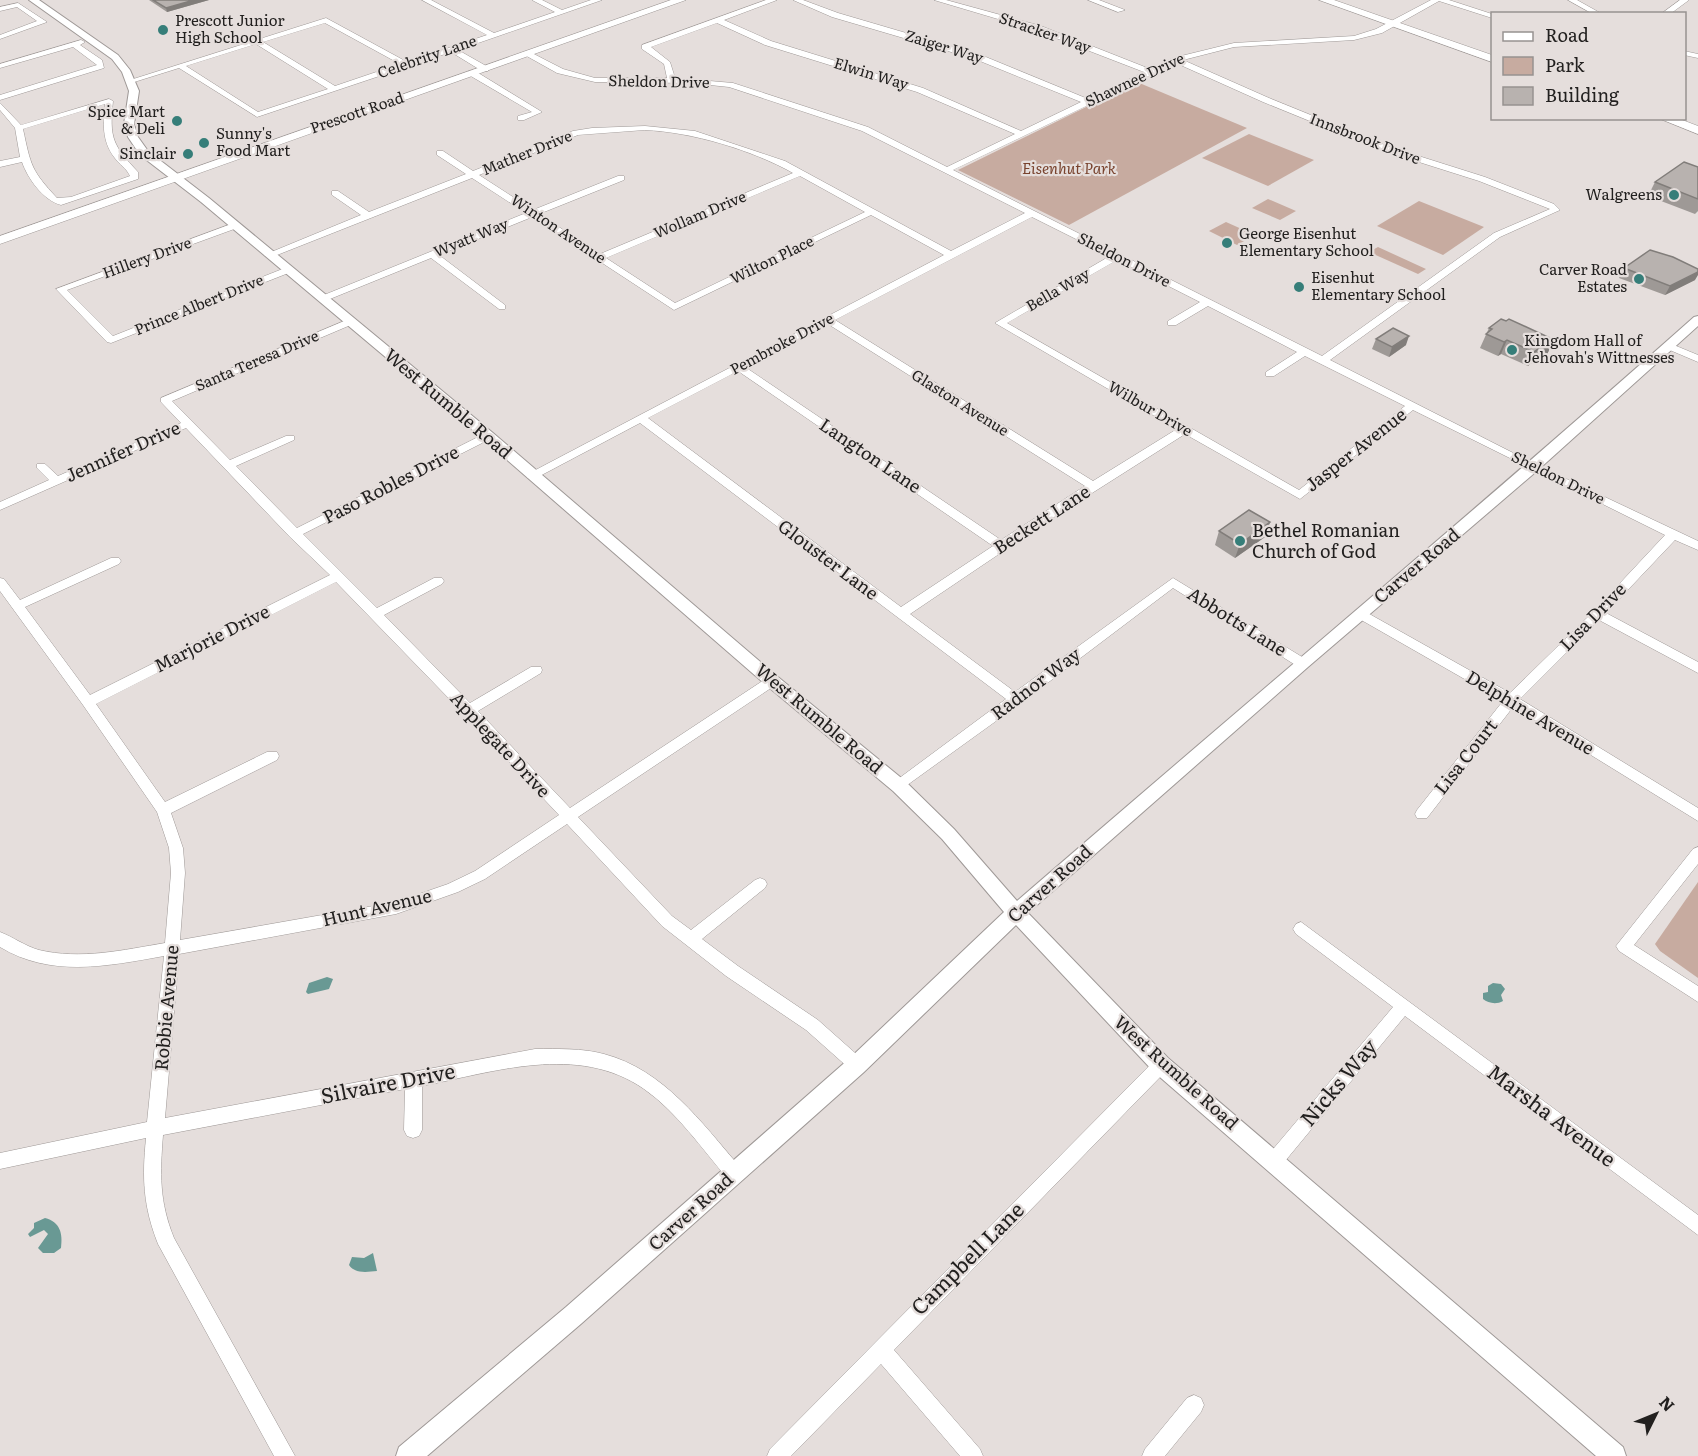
<svg xmlns="http://www.w3.org/2000/svg" width="1698" height="1456" font-family="Literata,serif">
  <rect width="100%" height="100%" fill="#e5dedc"/>
  <!-- green -->
  <g fill="#c7aba0">
    <path d="M 1137,82 L 1247,128 L 1069,225 L 958,170 Z"/>
    <path d="M 1249,134 L 1314,160 L 1268,186 L 1202,158 Z"/>
    <path d="M 1268,199 L 1296,211 L 1280,220 L 1252,208 Z"/>
    <path d="M 1419,201 L 1484,227 L 1443,255 L 1377,226 Z"/>
    <path d="M 1226,222 L 1255,235 L 1237,245 L 1209,231 Z"/>
    <path d="M 1378,247 L 1426,269 L 1418,274 L 1369,252 Z"/>
    <path d="M 1698,882 L 1698,978 L 1660,951 L 1655,944 Z"/>
  </g>
  <!-- water -->
  <g fill="#699994">
    <path d="M 327,977 L 333,979 L 329,989 L 308,994 L 306,992 L 309,983 Z"/>
    <path d="M 1493,983 L 1501,984 L 1505,989 L 1501,995 L 1503,1001 C 1496,1005 1488,1003 1483,999 L 1483,993 L 1488,992 L 1488,986 Z"/>
    <path d="M 45,1218 C 60,1222 63,1233 61,1248 L 54,1253 L 43,1253 L 38,1248 L 48,1234 L 44,1230 L 30,1237 L 28,1234 L 34,1228 L 34,1223 Z"/>
    <path d="M 373,1253 L 377,1271 C 367,1272 355,1274 349,1265 L 352,1257 L 364,1258 Z"/>
  </g>
  <g fill="none" stroke-linecap="round" stroke-linejoin="round">
    <!-- minor casing -->
    <g stroke="#9e9896" stroke-width="1">
      <g id="minor">
        <path d="M 422,0 L 431,0 L 494,33 L 555,12 L 532,0 L 542,0 L 562,10 L 591,0 L 602,0 L 458,50 L 488,67 L 488,71 L 482,71 L 451,52 L 257,117 L 179,68 L 131,83 L 127,81 L 326,18 L 407,62 L 487,35 ZM 325,23 L 400,64 L 335,86 L 263,42 ZM 256,44 L 328,89 L 258,112 L 186,66 Z"/>
        <path d="M 766,0 L 777,0 L 724,20 L 771,41 L 923,88 L 1021,131 L 1081,102 L 975,59 L 832,17 L 793,0 L 803,0 L 838,13 L 981,55 L 1088,99 L 1144,72 L 1035,30 L 934,0 L 946,0 L 1041,26 L 1150,69 L 1173,58 L 1234,43 L 1354,36 L 1376,29 L 1431,0 L 1449,0 L 1492,14 L 1492,18 L 1439,1 L 1382,33 L 1354,40 L 1234,47 L 1183,60 L 1269,98 L 1387,146 L 1485,177 L 1554,204 L 1560,210 L 1500,237 L 1330,360 L 1537,465 L 1698,541 L 1698,550 L 1675,540 L 1606,613 L 1698,662 L 1698,673 L 1599,620 L 1520,699 L 1698,808 L 1698,821 L 1513,707 L 1427,818 L 1417,818 L 1415,814 L 1417,810 L 1503,701 L 1356,617 L 1354,614 L 1356,611 L 1364,611 L 1510,693 L 1594,611 L 1665,535 L 1413,410 L 1300,499 L 1185,434 L 1048,521 L 910,614 L 1015,692 L 1173,578 L 1307,660 L 1308,663 L 1307,666 L 1297,666 L 1173,588 L 1021,703 L 899,791 L 894,790 L 892,786 L 894,782 L 1006,699 L 640,423 L 536,478 L 528,478 L 526,475 L 944,255 L 871,215 L 674,310 L 532,217 L 439,255 L 505,305 L 505,309 L 499,309 L 431,258 L 325,301 L 319,301 L 319,297 L 526,213 L 472,178 L 272,257 L 264,255 L 361,215 L 332,195 L 332,191 L 338,191 L 369,212 L 466,174 L 437,155 L 437,151 L 443,151 L 473,171 L 573,131 L 592,128 L 645,126 L 695,131 L 785,161 L 951,251 L 1025,213 L 862,131 L 729,87 L 691,83 L 595,82 L 557,73 L 523,54 L 530,52 L 563,69 L 595,78 L 667,78 L 664,64 L 642,49 L 642,45 ZM 717,23 L 765,45 L 917,92 L 1015,134 L 947,167 L 868,127 L 733,83 L 675,78 L 670,62 L 651,47 ZM 1176,63 L 1263,102 L 1381,150 L 1479,181 L 1550,209 L 1494,233 L 1322,356 L 953,170 ZM 645,130 C 692,132 752,150 793,173 L 600,254 L 539,214 L 624,180 L 624,176 L 618,176 L 533,210 L 479,175 L 578,135 ZM 800,176 L 865,212 L 675,303 L 606,258 ZM 1032,217 L 1110,256 L 995,323 L 1177,429 L 1093,481 L 835,320 ZM 1117,260 L 1200,302 L 1168,321 L 1168,325 L 1176,325 L 1208,306 L 1297,352 L 1266,372 L 1266,376 L 1274,376 L 1305,356 L 1405,406 L 1299,490 L 1007,323 ZM 828,324 L 1085,486 L 1001,540 L 745,367 ZM 738,371 L 993,546 L 901,607 L 648,418 Z"/>
        <path d="M 1088,0 L 1099,0 L 1125,10 L 1118,12 Z"/>
        <path d="M 1568,0 L 1577,0 L 1602,14 L 1593,14 Z"/>
        <path d="M 1680,0 L 1689,0 L 1670,14 L 1661,14 Z"/>
        <path d="M 18,3 L 47,22 L 0,39 L 0,35 L 37,21 L 17,7 L 0,11 L 0,7 Z"/>
        <path d="M 81,40 L 85,42 L 80,45 L 102,60 L 104,68 L 0,100 L 0,95 L 97,65 L 73,47 L 0,68 L 0,64 Z"/>
        <path d="M 1684,51 L 1698,54 L 1698,58 L 1684,55 Z"/>
        <path d="M 469,71 L 475,71 L 542,112 L 524,120 L 518,120 L 518,116 L 532,112 L 469,75 Z"/>
        <path d="M 109,99 L 113,101 C 109,139 113,145 138,172 L 138,179 L 61,205 C 43,200 28,179 22,162 L 0,167 L 0,161 L 20,157 L 15,128 L 0,110 L 0,103 L 21,125 ZM 105,104 C 103,123 102,141 114,157 C 119,164 127,169 130,176 L 71,197 L 57,198 C 31,170 31,166 23,129 Z"/>
        <path d="M 234,223 L 239,226 L 237,228 L 67,290 L 113,336 L 285,268 L 291,268 L 291,272 L 111,343 L 107,342 L 56,289 Z"/>
        <path d="M 349,319 L 353,320 L 353,324 L 172,401 L 230,460 L 286,436 L 294,436 L 294,440 L 236,466 L 297,528 L 484,434 L 492,434 L 492,438 L 303,534 L 377,608 L 434,578 L 442,578 L 444,581 L 442,584 L 384,615 L 470,703 L 531,667 L 541,667 L 542,670 L 541,673 L 478,711 L 570,808 L 767,678 L 777,678 L 779,681 L 777,684 L 578,817 L 672,916 L 691,930 L 755,880 L 760,878 L 765,880 L 767,884 L 765,888 L 702,939 L 738,966 L 818,1020 L 863,1060 L 865,1065 L 863,1070 L 857,1073 L 851,1070 L 806,1030 L 726,976 L 662,926 L 567,824 L 485,879 L 458,892 L 396,914 L 179,954 L 165,1118 L 535,1049 C 558,1049 582,1048 604,1054 C 664,1070 701,1122 740,1167 L 743,1173 L 740,1179 L 734,1181 L 728,1179 C 702,1149 677,1112 644,1089 C 578,1043 494,1072 422,1086 L 422,1130 L 419,1136 L 413,1138 L 407,1136 L 404,1130 L 405,1089 L 163,1135 C 160,1173 159,1201 174,1238 L 295,1456 L 274,1456 L 158,1244 C 143,1206 142,1178 146,1138 L 0,1169 L 0,1153 L 147,1122 L 164,956 C 108,966 51,978 0,947 L 0,932 C 13,937 25,946 39,950 C 81,960 123,950 165,943 L 171,873 L 169,848 L 157,812 L 83,705 L 0,591 L 0,578 L 4,579 L 20,600 L 111,558 L 119,558 L 121,561 L 119,564 L 25,607 L 90,695 L 330,575 L 290,537 L 186,428 L 0,510 L 0,502 L 49,480 L 37,468 L 37,464 L 45,464 L 58,476 L 181,423 L 161,402 L 161,398 ZM 336,582 L 464,714 L 559,815 L 475,871 L 448,884 L 396,902 L 180,940 L 185,873 L 183,848 L 171,813 L 277,760 L 279,756 L 277,752 L 267,752 L 165,802 L 96,704 Z"/>
        <path d="M 1669,343 L 1698,355 L 1698,362 L 1665,348 L 1665,344 Z"/>
        <path d="M 1698,847 L 1698,864 L 1634,945 L 1698,986 L 1698,1002 L 1619,951 L 1616,946 L 1693,849 Z"/>
        <path d="M 1301,922 L 1698,1215 L 1698,1235 L 1405,1016 L 1281,1166 L 1275,1168 L 1269,1166 L 1266,1160 L 1269,1154 L 1393,1007 L 1296,934 L 1293,929 L 1296,924 Z"/>
        <path d="M 1161,1057 L 1167,1060 L 1169,1065 L 1167,1070 L 894,1350 L 980,1449 L 983,1456 L 960,1456 L 881,1364 L 791,1456 L 767,1456 L 770,1449 L 1155,1060 Z"/>
        <path d="M 1194,1395 L 1201,1398 L 1204,1405 L 1201,1412 L 1165,1456 L 1142,1456 L 1145,1449 L 1187,1398 Z"/>
      </g>
    </g>
    <!-- tertiary casing -->
    <g stroke="#9e9896" stroke-width="2">
      <path id="tertiary" d="M 29,0 L 39,0 L 118,55 L 130,70 L 139,91 L 134,124 L 138,137 L 148,151 L 209,198 L 493,433 L 778,677 L 905,781 L 954,829 L 1017,901 C 1242,706 1471,515 1694,317 L 1698,316 L 1698,326 L 1538,470 L 1308,667 L 1028,913 L 1168,1058 L 1623,1447 L 1626,1456 L 1596,1456 L 1154,1072 L 1016,925 L 864,1072 L 582,1323 L 427,1456 L 396,1456 L 399,1447 L 566,1307 L 850,1058 L 1004,912 L 942,839 L 893,791 L 766,685 L 483,439 L 201,202 L 140,155 L 128,137 L 124,124 L 129,91 L 122,72 L 112,59 Z"/>
    </g>
    <!-- secondary casing -->
    <g stroke="#9e9896" stroke-width="1">
      <g id="secondary">
        <path d="M 671,0 L 686,0 L 0,244 L 0,236 Z"/>
        <path d="M 1319,0 L 1334,0 L 1492,55 L 1492,62 Z"/>
        <path d="M 1658,118 L 1677,118 L 1698,126 L 1698,134 Z"/>
      </g>
    </g>
    <!-- minor -->
    <use href="#minor" fill="#fff" fill-rule="evenodd"/>
    <!-- tertiary -->
    <use href="#tertiary" fill="#fff" fill-rule="evenodd"/>
    <!-- secondary -->
    <use href="#secondary" fill="#fff" fill-rule="evenodd"/>
  </g>
  <!-- wall -->
  <g fill="#9e9996">
    <path d="M 149,0 L 209,0 L 167,12 Z"/>
    <path d="M 1698,167 L 1698,211 L 1695,214 L 1648,196 L 1655,182 Z"/>
    <path d="M 1624,268 L 1695,280 L 1665,295 L 1619,278 Z"/>
    <path d="M 1489,328 L 1550,338 L 1549,341 L 1552,343 L 1546,357 L 1536,365 L 1531,363 L 1528,366 L 1501,354 L 1498,356 L 1480,348 Z"/>
    <path d="M 1376,339 L 1406,345 L 1389,357 L 1372,349 Z"/>
    <path d="M 1270,522 L 1265,537 L 1235,558 L 1215,545 L 1219,531 Z"/>
  </g>
  <!-- shaded-wall -->
  <g fill="#817d7a">
    <path d="M 194,0 L 209,0 L 167,12 L 166,8 Z"/>
    <path d="M 1698,272 L 1698,275 L 1695,280 L 1665,295 L 1670,286 Z"/>
    <path d="M 1409,336 L 1406,345 L 1389,357 L 1392,347 Z"/>
    <path d="M 1550,338 L 1546,348 L 1552,343 L 1546,357 L 1536,365 L 1547,341 Z"/>
    <path d="M 1507,340 L 1501,354 L 1498,356 L 1504,342 Z"/>
    <path d="M 1538,349 L 1531,363 L 1528,366 L 1534,352 Z"/>
    <path d="M 1270,522 L 1265,537 L 1235,558 L 1240,544 Z"/>
  </g>
  <!-- building -->
  <g fill="#b8b2af" stroke="#817d7a" stroke-width="1.5">
    <path d="M 153,0 L 194,0 L 166,8 Z"/>
    <path d="M 1684,162 L 1698,167 L 1698,199 L 1655,182 Z"/>
    <path d="M 1650,250 L 1673,257 L 1698,269 L 1698,272 L 1670,286 L 1624,268 Z"/>
    <path d="M 1501,319 L 1506,321 L 1509,319 L 1550,338 L 1547,341 L 1552,343 L 1542,351 L 1538,349 L 1534,352 L 1507,340 L 1504,342 L 1486,334 L 1492,329 L 1489,328 Z"/>
    <path d="M 1393,328 L 1409,336 L 1392,347 L 1376,339 Z"/>
    <path d="M 1249,510 L 1270,522 L 1240,544 L 1219,531 Z"/>
  </g>
  <!-- markers -->
  <g fill="#367e79" stroke="#e5dedc" stroke-width="2">
    <circle cx="163" cy="30" r="6"/>
    <circle cx="177" cy="121" r="6"/>
    <circle cx="204" cy="143" r="6"/>
    <circle cx="188" cy="154" r="6"/>
    <circle cx="1674" cy="195" r="6"/>
    <circle cx="1227" cy="243" r="6"/>
    <circle cx="1639" cy="279" r="6"/>
    <circle cx="1299" cy="287" r="6"/>
    <circle cx="1512" cy="350" r="6"/>
    <circle cx="1240" cy="541" r="6"/>
  </g>
  <g text-anchor="middle" stroke-width="4.5" stroke-linejoin="round" paint-order="stroke">
    <!-- far-poi labels -->
    <g font-size="15" fill="#22201f" stroke="#e5dedc" text-anchor="start">
      <text x="175" y="26">Prescott Junior<tspan x="175" dy="17">High School</tspan></text>
      <text x="165" y="117" text-anchor="end">Spice Mart<tspan x="165" dy="17">&amp; Deli</tspan></text>
      <text x="216" y="139">Sunny's<tspan x="216" dy="17">Food Mart</tspan></text>
      <text x="176" y="159" text-anchor="end">Sinclair</text>
      <text x="1662" y="200" text-anchor="end">Walgreens</text>
      <text x="1239" y="239">George Eisenhut<tspan x="1239" dy="17">Elementary School</tspan></text>
      <text x="1627" y="275" text-anchor="end">Carver Road<tspan x="1627" dy="17">Estates</tspan></text>
      <text x="1311" y="283">Eisenhut<tspan x="1311" dy="17">Elementary School</tspan></text>
      <text x="1524" y="346">Kingdom Hall of<tspan x="1524" dy="17">Jehovah's Wittnesses</tspan></text>
    </g>
    <!-- far-street labels -->
    <g font-size="15" fill="#22201f" stroke="#e5dedc">
      <text transform="translate(1045 33) rotate(19)" y="5">Stracker Way</text>
      <text transform="translate(944 47) rotate(17)" y="5">Zaiger Way</text>
      <text transform="translate(427 57) rotate(-19)" y="5">Celebrity Lane</text>
      <text transform="translate(871 74) rotate(17)" y="5">Elwin Way</text>
      <text transform="translate(1135 80) rotate(-25)" y="5">Shawnee Drive</text>
      <text transform="translate(659 82) rotate(1)" y="5">Sheldon Drive</text>
      <text transform="translate(357 113) rotate(-19)" y="5">Prescott Road</text>
      <text transform="translate(1365 139) rotate(21)" y="5">Innsbrook Drive</text>
      <text transform="translate(527 153) rotate(-22)" y="5">Mather Drive</text>
      <text transform="translate(700 215) rotate(-23)" y="5">Wollam Drive</text>
      <text transform="translate(558 229) rotate(34)" y="5">Winton Avenue</text>
      <text transform="translate(471 238) rotate(-22)" y="5">Wyatt Way</text>
      <text transform="translate(147 258) rotate(-20)" y="5">Hillery Drive</text>
      <text transform="translate(772 260) rotate(-26)" y="5">Wilton Place</text>
      <text transform="translate(1124 260) rotate(27)" y="5">Sheldon Drive</text>
      <text transform="translate(1058 290) rotate(-30)" y="5">Bella Way</text>
      <text transform="translate(199 305) rotate(-22)" y="5">Prince Albert Drive</text>
      <text transform="translate(782 344) rotate(-28)" y="5">Pembroke Drive</text>
      <text transform="translate(257 361) rotate(-23)" y="5">Santa Teresa Drive</text>
      <text transform="translate(960 403) rotate(32)" y="5">Glaston Avenue</text>
      <text transform="translate(1150 409) rotate(30)" y="5">Wilbur Drive</text>
      <text transform="translate(1558 478) rotate(26)" y="5">Sheldon Drive</text>
    </g>
    <!-- far-park labels -->
    <g font-size="15" font-style="italic" fill="#78422d" stroke="#e5dedc">
      <text x="1069" y="174">Eisenhut Park</text>
    </g>
    <!-- street labels -->
    <g font-size="18" fill="#22201f" stroke="#e5dedc">
      <text transform="translate(448 404) rotate(40)" y="6">West Rumble Road</text>
      <text transform="translate(1356 450) rotate(-38)" y="6">Jasper Avenue</text>
      <text transform="translate(123 452) rotate(-24)" y="6">Jennifer Drive</text>
      <text transform="translate(870 456) rotate(34)" y="6">Langton Lane</text>
      <text transform="translate(391 485) rotate(-27)" y="6">Paso Robles Drive</text>
      <text transform="translate(1042 520) rotate(-33)" y="6">Beckett Lane</text>
      <text transform="translate(828 560) rotate(37)" y="6">Glouster Lane</text>
      <text transform="translate(1417 566) rotate(-40)" y="6">Carver Road</text>
      <text transform="translate(1593 617) rotate(-46)" y="6">Lisa Drive</text>
      <text transform="translate(1237 622) rotate(32)" y="6">Abbotts Lane</text>
      <text transform="translate(212 639) rotate(-27)" y="6">Marjorie Drive</text>
      <text transform="translate(1036 684) rotate(-37)" y="6">Radnor Way</text>
      <text transform="translate(1530 713) rotate(31)" y="6">Delphine Avenue</text>
      <text transform="translate(819 719) rotate(40)" y="6">West Rumble Road</text>
      <text transform="translate(500 745) rotate(47)" y="6">Applegate Drive</text>
      <text transform="translate(1466 757) rotate(-52)" y="6">Lisa Court</text>
      <text transform="translate(1050 884) rotate(-42)" y="6">Carver Road</text>
      <text transform="translate(377 908) rotate(-13)" y="6">Hunt Avenue</text>
      <text transform="translate(167 1008) rotate(-85)" y="6">Robbie Avenue</text>
      <text transform="translate(1176 1073) rotate(42)" y="6">West Rumble Road</text>
      <text transform="translate(691 1212) rotate(-42)" y="6">Carver Road</text>
    </g>
    <!-- poi labels -->
    <g font-size="18" fill="#22201f" stroke="#e5dedc" text-anchor="start">
      <text x="1252" y="537">Bethel Romanian<tspan x="1252" dy="21">Church of God</tspan></text>
    </g>
    <!-- near-street labels -->
    <g font-size="21" fill="#22201f" stroke="#e5dedc">
      <text transform="translate(1339 1083) rotate(-50)" y="7">Nicks Way</text>
      <text transform="translate(388 1084) rotate(-11)" y="7">Silvaire Drive</text>
      <text transform="translate(1551 1116) rotate(37)" y="7">Marsha Avenue</text>
      <text transform="translate(968 1259) rotate(-45)" y="7">Campbell Lane</text>
    </g>
  </g>
  <!-- legend -->
  <rect x="1491" y="12" width="195" height="108" fill="#e5dedc" stroke="#979290" stroke-width="1.5"/>
  <rect x="1503" y="32" width="30" height="9" fill="#ffffff" stroke="#979290" stroke-width="1.5"/>
  <text x="1545" y="42" font-size="18" fill="#22201f">Road</text>
  <rect x="1503" y="57" width="30" height="18" fill="#c7aba0" stroke="#979290" stroke-width="1.5"/>
  <text x="1545" y="72" font-size="18" fill="#22201f">Park</text>
  <rect x="1503" y="87" width="30" height="18" fill="#b8b2af" stroke="#979290" stroke-width="1.5"/>
  <text x="1545" y="102" font-size="18" fill="#22201f">Building</text>
  <!-- north arrow -->
  <g transform="translate(1656 1414) rotate(47)" stroke="#e5dedc" stroke-width="4.5" paint-order="stroke">
  <path d="M0-4.5L10 22L0 15L-10 22Z" fill="#22201f"/>
  <text y="-9" font-size="16" font-weight="bold" text-anchor="middle" fill="#22201f">N</text>
  </g>
</svg>
